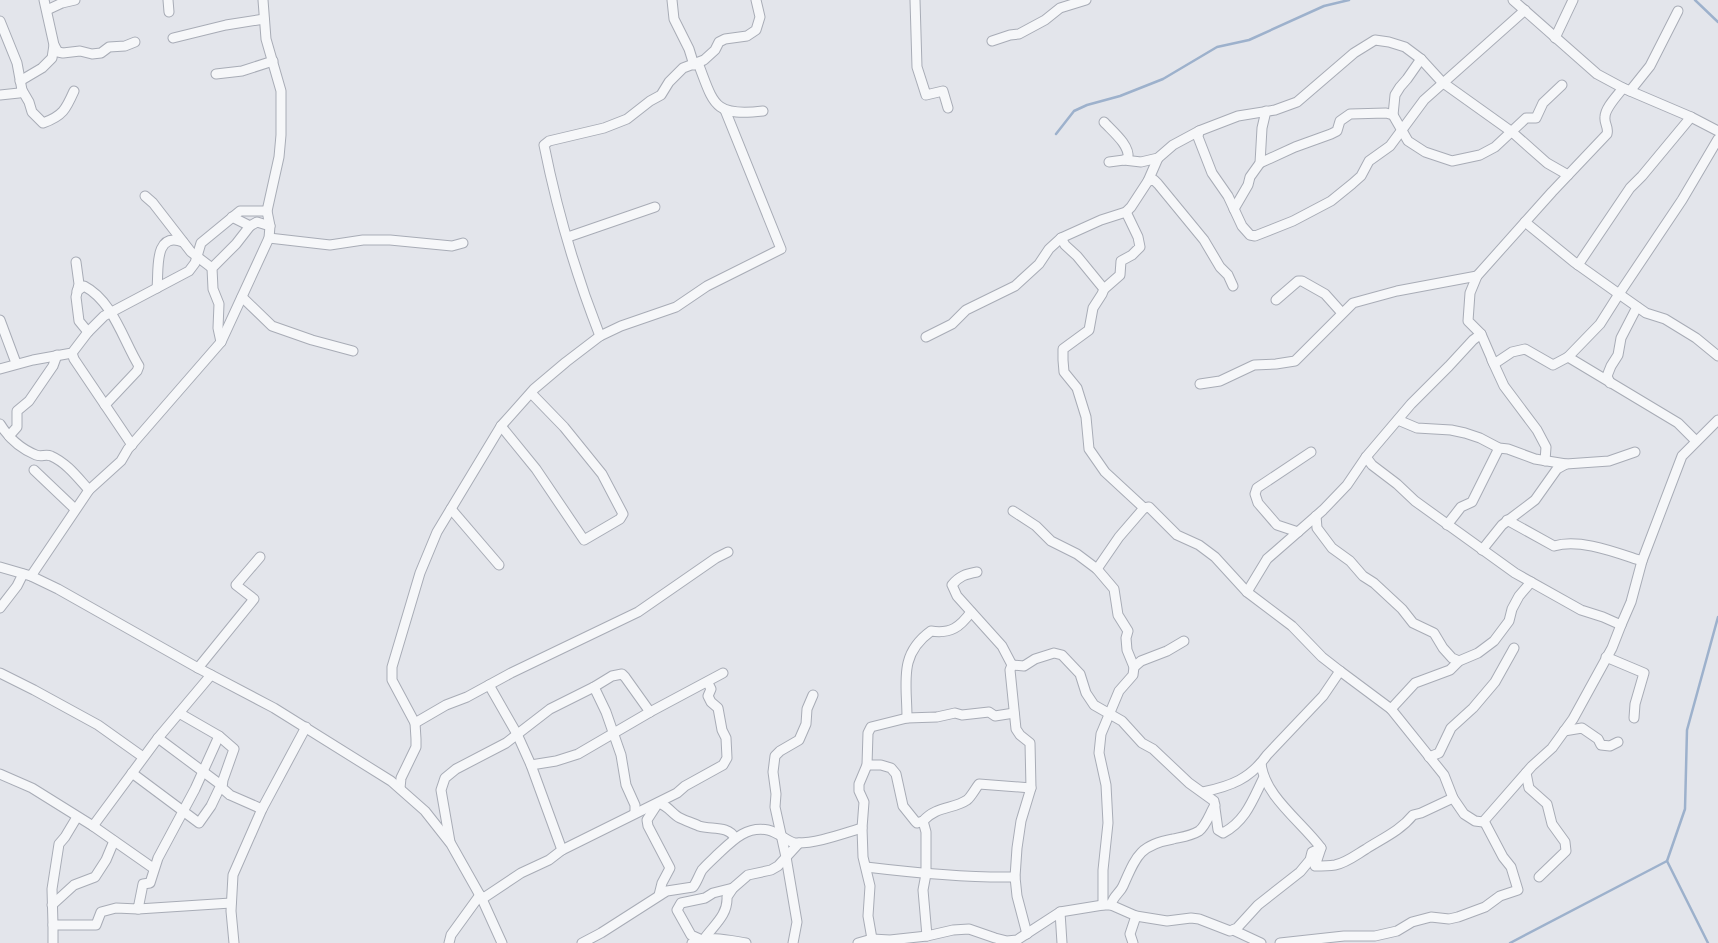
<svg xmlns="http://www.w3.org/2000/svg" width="1718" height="943" font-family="Barlow,sans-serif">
  <rect width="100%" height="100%" fill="#e3e5eb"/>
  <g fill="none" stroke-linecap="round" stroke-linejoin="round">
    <!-- stream -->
    <g stroke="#9db1cc" stroke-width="2.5">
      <path d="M 1695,0 L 1718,22"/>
      <path d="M 1056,134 L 1074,111 L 1087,105 L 1120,96 L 1163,79 L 1217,47 L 1249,40 L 1324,6 L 1349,0"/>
      <path d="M 1510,943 L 1667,861"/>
      <path d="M 1708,943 L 1667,861 L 1685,809 L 1687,730 L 1718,617"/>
    </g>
    <!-- minor casing -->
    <g stroke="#a8acb6" stroke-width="11">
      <g id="minor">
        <path d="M 168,0 L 169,12"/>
        <path d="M 672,0 L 674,19 L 689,49 L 694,65"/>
        <path d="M 915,0 L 917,67 L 926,95 L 943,91 L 948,108"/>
        <path d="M 1513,0 L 1597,74 L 1623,88 L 1691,117 L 1718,131"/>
        <path d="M 47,10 L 62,3 L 75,0"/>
        <path d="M 0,21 L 17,63 L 22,90 L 29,102 L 32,112 L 43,123 C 63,116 66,109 74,91"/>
        <path d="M 173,38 L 226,25 L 264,19"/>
        <path d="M 1555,38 L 1573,0"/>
        <path d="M 992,41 L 1010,35 L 1019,34 L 1045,20 L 1060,8 L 1086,0"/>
        <path d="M 54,45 L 58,52 L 63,53 L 80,51 L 92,54 L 101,53 L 109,47 L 125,46 L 135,42"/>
        <path d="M 698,63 C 714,104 713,117 763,111"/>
        <path d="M 216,74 L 242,71 L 273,61"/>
        <path d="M 20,81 L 42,68 L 52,58 L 54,45 L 44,0"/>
        <path d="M 1623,88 C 1617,96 1605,108 1605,117 C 1604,124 1609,127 1607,134 L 1552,192 L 1477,276 L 1470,293 L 1468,321 L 1481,334 L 1494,364 L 1512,352 L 1525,349 L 1553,365 L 1568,357 L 1678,423 L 1696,441"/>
        <path d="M 1630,91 L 1650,66 L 1678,11"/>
        <path d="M 0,95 L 19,93 L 22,90"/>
        <path d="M 1393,115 L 1395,95 L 1400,87 L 1407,79 L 1421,59"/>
        <path d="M 1104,122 C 1112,131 1130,145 1128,158 L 1124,160"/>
        <path d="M 1199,131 L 1198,137 L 1212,173 L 1228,196 L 1242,226 L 1250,235 L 1255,236 L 1293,221 L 1331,201 L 1352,184 L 1361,176 L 1369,161 L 1390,146 L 1424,100 L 1525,10"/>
        <path d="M 1109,162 L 1124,160 L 1141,162 L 1158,158 L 1173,145 L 1199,131 L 1238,116 L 1275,110 L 1297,102 L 1354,53 L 1375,40 L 1389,42 L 1405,47 L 1421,59 L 1442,82 L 1512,132 L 1547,163 L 1568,175"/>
        <path d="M 1260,163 L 1295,147 L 1331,134 L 1337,131 L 1340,121 L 1350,114 L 1386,113 L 1393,115 L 1408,141 L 1425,152 L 1452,161 L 1480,155 L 1495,147 L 1526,118 L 1536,118 L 1543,103 L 1562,85"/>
        <path d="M 1148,181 L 1154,180 L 1158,184 L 1204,240 L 1220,267 L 1228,275 L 1233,286"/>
        <path d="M 145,196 L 153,203 L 191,252 L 212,268"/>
        <path d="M 1234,209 L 1248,185 L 1250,177 L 1260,163 L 1262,128 L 1266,111"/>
        <path d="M 1126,212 L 1138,237 L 1140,247 L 1132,255 L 1121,261 L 1120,275 L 1104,289 L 1102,294 L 1093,308 L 1089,330 L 1063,349 L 1063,360 L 1064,372 L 1077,388 L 1086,417 L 1089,449 L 1105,472 L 1144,508 L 1149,507 L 1177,535 L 1199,545 L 1215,557 L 1247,592 L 1292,626 L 1322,657 L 1340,671"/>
        <path d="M 232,217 L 250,226"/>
        <path d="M 1525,222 L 1574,262 L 1619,294 L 1646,313 L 1665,319 L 1696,338 L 1718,356"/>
        <path d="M 568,237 L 655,207"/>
        <path d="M 269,238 L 330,245 L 363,240 L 390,240 L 452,246 L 463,243"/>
        <path d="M 1061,238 L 1065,245 L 1077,256 L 1104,289"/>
        <path d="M 76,262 L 79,284 L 76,297 L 79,321 L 88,332"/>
        <path d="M 1578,265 L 1630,188 L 1642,176 L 1691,117"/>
        <path d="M 157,288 C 159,271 153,231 183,242"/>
        <path d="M 77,291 L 84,286 C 113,301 123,340 139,366 L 137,371 L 105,405"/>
        <path d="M 242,297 L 272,326 L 312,340 L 353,351"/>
        <path d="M 1276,300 L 1298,281 L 1302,281 L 1325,294 L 1342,313"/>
        <path d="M 0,320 L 16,363"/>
        <path d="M 600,336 C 576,275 557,210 544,145 L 549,141 L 604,128 L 627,119 L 650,101 L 661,95 L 669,82 L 683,68 L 704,60 L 715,50 L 719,42 L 725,39 L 747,36 L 756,30 L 760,17 L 756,0"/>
        <path d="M 926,337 L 952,324 L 966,310 L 1015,286 L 1039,264 L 1049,249 L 1061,238 L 1101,220 L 1126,212 L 1131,207 L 1148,181 L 1158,158"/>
        <path d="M 221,342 L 218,328 L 219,304 L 213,289 L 212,268 L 236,244 L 250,226 L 257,222 L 270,226"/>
        <path d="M 72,353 L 74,359 L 132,445"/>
        <path d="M 1568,357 L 1600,324 L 1619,294 L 1682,200 L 1718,139"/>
        <path d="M 1492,360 L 1504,386 L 1537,430 L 1546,447 L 1545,461"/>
        <path d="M 0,369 L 33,360 L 72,353 L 88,332 L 104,316 L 189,271 L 195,263 L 201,243 L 240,211 L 267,211"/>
        <path d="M 1610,383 L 1607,376 L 1611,366 L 1618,355 L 1621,338 L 1637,307"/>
        <path d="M 1200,384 L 1220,381 L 1254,365 L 1276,364 L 1295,361 L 1353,303 L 1397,291 L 1477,276"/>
        <path d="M 1398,420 L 1417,428 L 1451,430 L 1465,433 L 1480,438 L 1499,448 L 1508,449 L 1535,459 L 1566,464"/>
        <path d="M 0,424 C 8,437 21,449 36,455 C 41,457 46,454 51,456 C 67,463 78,478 89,490"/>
        <path d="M 501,426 L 536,469 L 584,540 L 620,519 L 623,514 L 602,474 L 564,427 L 531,393"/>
        <path d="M 9,436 L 17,427 L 17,411 L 29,401 L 53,366 L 57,355"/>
        <path d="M 1366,457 L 1372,465 L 1397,484 L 1415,501 L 1515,573 L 1581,610 L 1603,617 L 1621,625 L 1631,602 L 1642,561 L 1682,456 L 1718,420"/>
        <path d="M 34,470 L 75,509"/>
        <path d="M 451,509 L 499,565"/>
        <path d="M 1013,511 L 1036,526 L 1051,541 L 1077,554 L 1097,569 L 1114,589 L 1118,615 L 1128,631 L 1126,638 L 1127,650 L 1134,667 L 1133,675 L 1119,691 L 1101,734 L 1099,753 L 1106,785 L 1108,823 L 1103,870 L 1103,905"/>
        <path d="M 1316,516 L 1317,528 L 1332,548 L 1350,561 L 1363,576 L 1374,583 L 1402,609 L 1413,623 L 1434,633 L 1443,648 L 1452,658 L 1459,661"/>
        <path d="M 1507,520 L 1554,546 C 1580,538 1617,553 1642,561"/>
        <path d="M 1447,525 L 1461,507 L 1472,502 L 1499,448"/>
        <path d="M 1298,532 L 1277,525 L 1258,503 L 1255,494 L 1257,488 L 1311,452"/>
        <path d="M 1482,550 L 1502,525 L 1535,500 L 1557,469 L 1566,464 L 1609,461 L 1635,452"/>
        <path d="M 0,567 L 31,576 L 58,589 L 198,668 L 274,708 L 391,781 L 425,811 L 451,844 L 482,899 L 502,943"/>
        <path d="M 1097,569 L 1119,537 L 1144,508"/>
        <path d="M 977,572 C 966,574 959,576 952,585 L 957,596 L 1002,646 L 1012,665 L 1010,670 L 1016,729 L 1020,735 L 1030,743 L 1031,788 L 1021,821 L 1017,848 L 1015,877 L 1017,896 L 1027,934"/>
        <path d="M 31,576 L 89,490 L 121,461 L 128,449 L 221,342 L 269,238 L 270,226 L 267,211 L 279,157 L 281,135 L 281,91 L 266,39 L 263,0"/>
        <path d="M 1247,592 L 1267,559 L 1323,510 L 1347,485 L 1366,457 L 1411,404 L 1449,366 L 1473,340 L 1481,334"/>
        <path d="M 0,608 L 17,586 L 23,574"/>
        <path d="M 1606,657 L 1644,673 L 1635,704 L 1634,718"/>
        <path d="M 1012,665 L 1024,666 L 1035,659 L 1054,653 L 1062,655 L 1080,674 L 1086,693 L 1094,705 L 1122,721 L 1142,743 L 1153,749 L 1189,783 L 1214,801 L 1218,830 L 1223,833 C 1246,821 1253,799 1264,777"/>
        <path d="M 1134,667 L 1141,661 L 1167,651 L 1184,641"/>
        <path d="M 198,668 L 254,599 L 236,585 L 260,557"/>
        <path d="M 0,673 L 34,690 L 98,725 L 143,757"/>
        <path d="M 489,685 L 517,734 L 531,765 L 562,850"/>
        <path d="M 594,687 L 606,712 L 621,755 L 626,785 L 635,805 L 635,813"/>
        <path d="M 1391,709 L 1444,775 L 1453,798 L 1464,814 L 1475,821 L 1483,822 L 1532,766 L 1552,748 L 1573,719 L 1612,648 L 1621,625"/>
        <path d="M 179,713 L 219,736 L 234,749 L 223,780 L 222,788 L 230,795 L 262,809"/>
        <path d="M 907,718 C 907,682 898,655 931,631 C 951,634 960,627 971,612"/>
        <path d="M 415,723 L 446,705 L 467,697 L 511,673 L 638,612 L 716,558 L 728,552"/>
        <path d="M 1564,731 L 1582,728 L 1598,739 L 1601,745 L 1610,746 L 1618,742"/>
        <path d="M 1429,757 L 1439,753 L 1451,728 L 1473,708 L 1495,682 L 1514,648"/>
        <path d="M 531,765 L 556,761 L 578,754 L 650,712 L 723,673"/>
        <path d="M 867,765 L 881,765 L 891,768 L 896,774 L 903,806 L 915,821 L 917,823 L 923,821"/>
        <path d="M 132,773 L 199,823 L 211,806 L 221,785 L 158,738"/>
        <path d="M 1526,773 L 1529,788 L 1547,804 L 1552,824 L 1565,842 L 1566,851 L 1539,877"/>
        <path d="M 0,774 L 32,788 L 93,826 L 158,738 L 211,675"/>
        <path d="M 400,788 L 401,778 L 416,747 L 416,739 L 415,723 L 392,680 L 392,667 L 420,573 L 437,532 L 501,426 L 534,389 L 566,362 L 600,336 L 621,326 L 676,307 L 707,286 L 781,249 L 725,110"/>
        <path d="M 1203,792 C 1231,786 1250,779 1267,755 L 1323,696 L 1340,671 L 1391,709 L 1415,683 L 1450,670 L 1459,661 L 1478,653 L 1494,641 L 1509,621 L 1512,609 L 1519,596 L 1531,582"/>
        <path d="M 93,826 L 153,868"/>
        <path d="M 450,842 L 441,790 L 445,778 L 456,769 L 506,743 L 550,709 L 594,687 L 612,676 L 622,674 L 625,677 L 650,712"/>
        <path d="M 1321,848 L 1315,866 C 1321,866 1328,866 1335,865 C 1346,863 1356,855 1366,849 C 1383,838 1400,831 1413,815 L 1421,813 L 1453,798"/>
        <path d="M 866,867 C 916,873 965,878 1015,877"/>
        <path d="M 659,895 L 662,883 L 670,868 L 648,826 L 647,820 L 658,803 C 668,805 672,814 680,818 C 686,821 693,823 699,826 C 711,830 728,825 735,838"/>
        <path d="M 482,899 L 521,873 L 549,860 L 562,850 L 677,793 L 685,786 L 723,765 L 727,758 L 726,738 L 722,730 L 718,708 L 711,702 L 708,696 L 711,689 L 708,683"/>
        <path d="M 52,905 L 74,885 L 95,877 L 106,860 L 114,841"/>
        <path d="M 1111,905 C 1113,896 1120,893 1123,886 C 1136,857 1139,845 1173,839 C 1182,837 1191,836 1199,831 C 1206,826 1210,813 1215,805"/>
        <path d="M 138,909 L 231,903"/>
        <path d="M 1060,912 L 1062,943"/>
        <path d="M 53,925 L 52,889 L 59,844 L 65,837 L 77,817"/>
        <path d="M 1233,930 L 1261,943"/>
        <path d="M 927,936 L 923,890 L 926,874 L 926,832 L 923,821 C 936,806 954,809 967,800 C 971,797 975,789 979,784 L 1031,788"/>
        <path d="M 700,939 L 691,935 L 677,910 L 681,903 L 705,898 L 713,893 L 733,888"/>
        <path d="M 704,939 C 714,925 728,915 727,897 L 733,888 L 748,875 L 771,870 L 778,866 L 799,843"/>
        <path d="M 872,939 L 868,916 L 870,886 L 863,857 L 862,828 L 864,802 L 859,791 L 859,784 L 867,765 L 868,733 L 871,727 L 907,718 L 937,717 L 955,713 L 962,715 L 989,712 L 995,716 L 1014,713"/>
        <path d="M 53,943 L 53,925 L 96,925 L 101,912 L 116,908 L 138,909 L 143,884 L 150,883 L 158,858 L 195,789 L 219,736"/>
        <path d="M 234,943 L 231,911 L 233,875 L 262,809 L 306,727"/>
        <path d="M 449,943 L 451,935 L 480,895"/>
        <path d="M 582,943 L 601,933 L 662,894 L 667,891 L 693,887 C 697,882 699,875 702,870 C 707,864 713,859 718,854 C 733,840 746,826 768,830 C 778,832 788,842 795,843 C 815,844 842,834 862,828"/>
        <path d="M 692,943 C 709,935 728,940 746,943"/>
        <path d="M 793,943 L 797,922 L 786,857 L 775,807 L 776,794 L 773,772 L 775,756 L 780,751 L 799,740 L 806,724 L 807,709 L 813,695"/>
        <path d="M 858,943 L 872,939 L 890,940 L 927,936 L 953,930 L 969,929 L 995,938 L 1007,941 L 1017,940 L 1060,912 L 1103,905 L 1111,905 L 1136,916 L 1167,921 L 1191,918 L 1199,919 L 1230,931 L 1237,928 L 1258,905 L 1300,872 L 1310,860 L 1312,852 L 1321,848 C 1302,822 1264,796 1261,763"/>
        <path d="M 1133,943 L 1130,934 L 1136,916"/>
        <path d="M 1280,943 L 1344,936 L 1375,936 L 1397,931 L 1412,922 L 1431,917 L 1449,919 L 1458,917 L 1485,907 L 1500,896 L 1518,890 L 1511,867 L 1503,857 L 1484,821"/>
      </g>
    </g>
    <!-- minor -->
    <use href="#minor" stroke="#f6f7f9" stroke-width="9"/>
  </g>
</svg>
